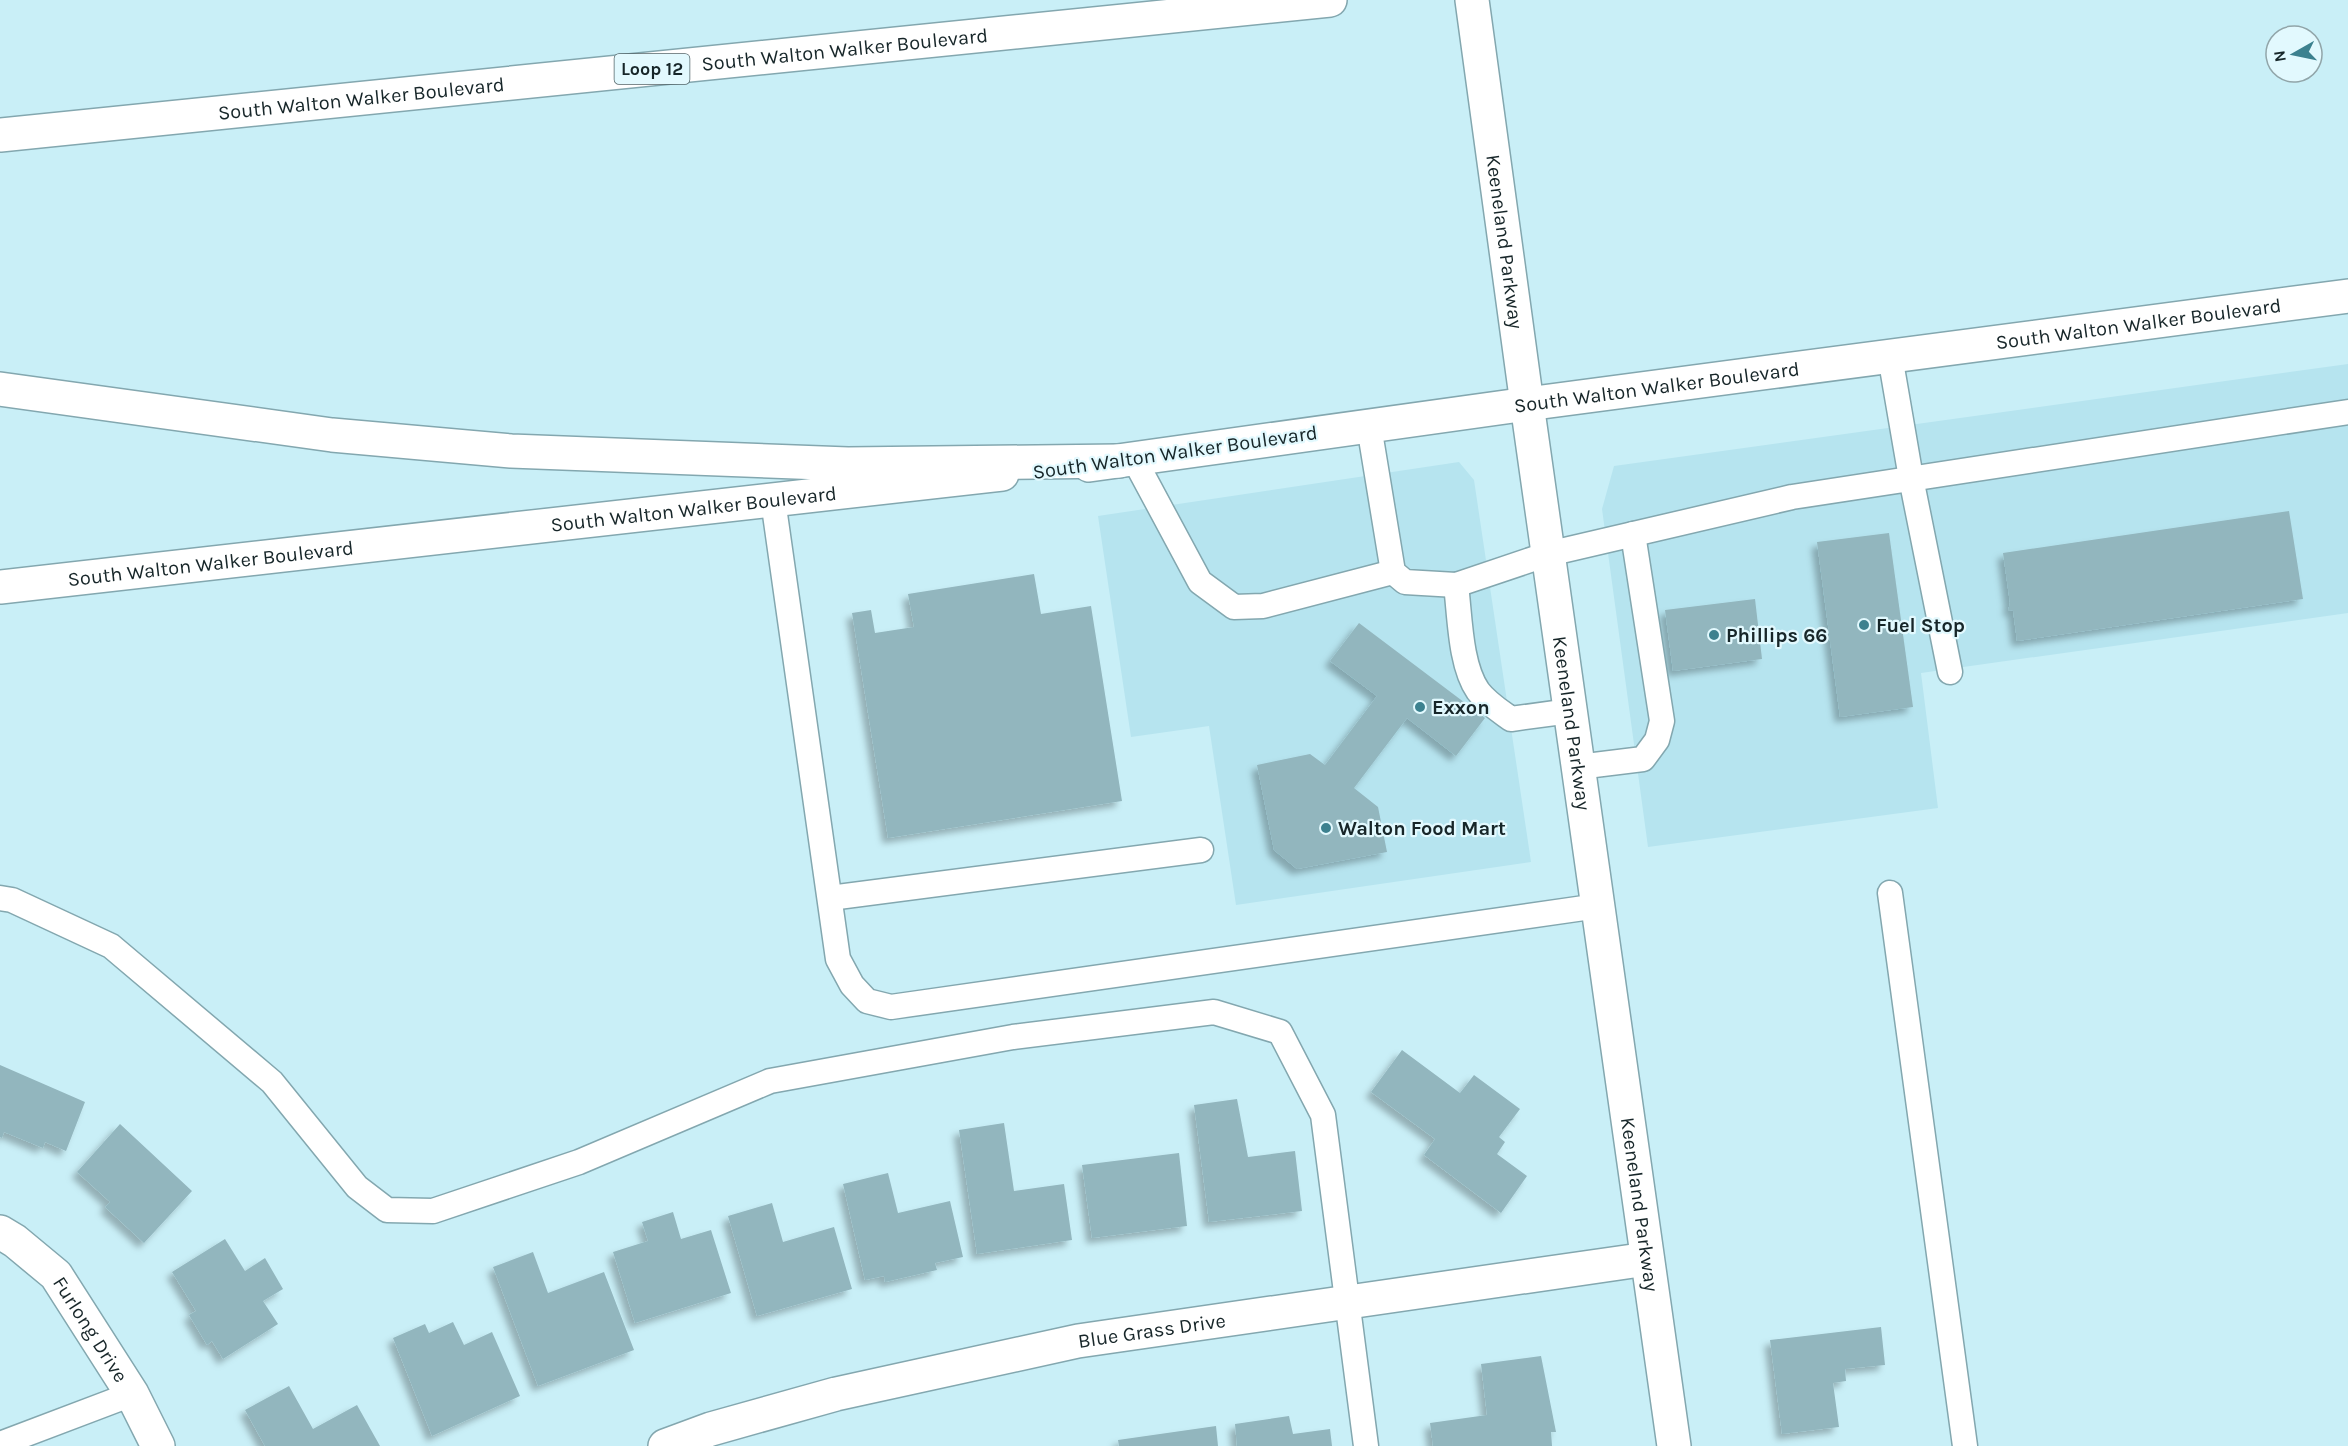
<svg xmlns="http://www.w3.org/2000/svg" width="2348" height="1446" font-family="Karla,sans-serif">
  <defs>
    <filter id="shadow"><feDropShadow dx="-5.5" dy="5.5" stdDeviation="3" flood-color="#0004"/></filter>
  </defs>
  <rect width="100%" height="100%" fill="#c9eff7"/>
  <!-- built -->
  <g fill="#b6e4ef">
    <path d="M 2348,364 L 2348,613 L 1921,673 L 1938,808 L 1648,847 L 1602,509 L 1614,466 Z"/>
    <path d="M 1459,462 L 1474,480 L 1531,862 L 1236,905 L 1209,726 L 1131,737 L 1098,516 Z"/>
  </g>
  <!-- building -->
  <g fill="#92b6be" filter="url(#shadow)">
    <path d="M 2289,511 L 2303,599 L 2017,641 L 2013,610 L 2008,611 L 2010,603 L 2003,553 Z"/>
    <path d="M 1889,533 L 1913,707 L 1840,717 L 1817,542 Z"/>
    <path d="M 1034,574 L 1041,614 L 1091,606 L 1122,801 L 888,838 L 852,613 L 871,610 L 875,633 L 914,627 L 908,594 Z"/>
    <path d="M 1755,599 L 1762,659 L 1673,671 L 1665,610 Z"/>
    <path d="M 1359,623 L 1485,718 L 1456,756 L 1407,718 L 1354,788 L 1378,807 L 1387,852 L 1297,869 L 1274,850 L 1257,765 L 1310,754 L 1325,765 L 1377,696 L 1330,661 Z"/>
    <path d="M 1402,1050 L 1460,1093 L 1474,1075 L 1520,1109 L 1499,1137 L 1505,1142 L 1497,1154 L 1527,1176 L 1501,1213 L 1424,1155 L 1435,1139 L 1371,1092 Z"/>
    <path d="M 0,1065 L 85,1102 L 66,1151 L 45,1142 L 43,1148 L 4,1132 L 2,1138 L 0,1137 Z"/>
    <path d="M 1237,1099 L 1248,1157 L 1295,1151 L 1302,1211 L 1209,1222 L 1194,1105 Z"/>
    <path d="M 1004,1123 L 1014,1191 L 1064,1184 L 1072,1240 L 977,1254 L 959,1130 Z"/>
    <path d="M 120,1124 L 192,1191 L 144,1243 L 105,1207 L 110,1202 L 77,1172 Z"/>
    <path d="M 1179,1153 L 1187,1226 L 1092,1238 L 1082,1165 Z"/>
    <path d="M 888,1173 L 898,1213 L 950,1201 L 963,1257 L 935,1263 L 937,1270 L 885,1282 L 884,1276 L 865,1280 L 843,1184 Z"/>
    <path d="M 772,1203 L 783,1242 L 834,1227 L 852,1289 L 757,1316 L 728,1216 Z"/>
    <path d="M 673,1212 L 681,1239 L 711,1230 L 731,1293 L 635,1323 L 613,1252 L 648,1241 L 642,1222 Z"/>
    <path d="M 225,1239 L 245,1271 L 265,1258 L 283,1289 L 263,1301 L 278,1324 L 223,1359 L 212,1341 L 207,1345 L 189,1315 L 196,1311 L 172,1272 Z"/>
    <path d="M 533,1252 L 548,1293 L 604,1272 L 634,1350 L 538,1386 L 493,1267 Z"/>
    <path d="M 453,1322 L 464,1345 L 492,1332 L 520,1396 L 432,1436 L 393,1338 L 425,1324 L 429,1333 Z"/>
    <path d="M 1881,1327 L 1885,1365 L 1845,1369 L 1846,1381 L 1833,1383 L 1839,1427 L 1782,1434 L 1770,1340 Z"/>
    <path d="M 1541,1356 L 1556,1432 L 1551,1432 L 1552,1446 L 1433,1446 L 1430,1423 L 1487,1415 L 1481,1364 Z"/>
    <path d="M 289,1386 L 313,1429 L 357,1405 L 380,1446 L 265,1446 L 245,1410 Z"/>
    <path d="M 1289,1416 L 1293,1434 L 1330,1429 L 1332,1446 L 1237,1446 L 1235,1424 Z"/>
    <path d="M 1216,1426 L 1218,1446 L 1119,1446 L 1118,1440 Z"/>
  </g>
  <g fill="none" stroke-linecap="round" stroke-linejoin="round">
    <!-- lane casing -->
    <g stroke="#83a7af" stroke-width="27">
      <g id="lane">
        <path d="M 1890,356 L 1911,478 L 1950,672"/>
        <path d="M 1369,426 L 1393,572 L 1405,582 L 1456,585 L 1548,554 L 1792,497 L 2348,412"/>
        <path d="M 1134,459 L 1200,582 L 1234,607 L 1263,606 L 1393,572"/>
        <path d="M 773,500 L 838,959 L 852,985 L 867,1001 L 891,1007 L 1598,906"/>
        <path d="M 1456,585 C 1460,617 1460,665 1478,691 C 1487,703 1500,711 1511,719 L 1570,711"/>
        <path d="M 1578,767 L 1643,759 L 1657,740 L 1662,721 L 1633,534"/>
        <path d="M 1890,893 L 1965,1446"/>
        <path d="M 0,898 L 12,900 L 111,946 L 272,1082 L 357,1187 L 387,1210 L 433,1211 L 579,1162 L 770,1081 L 1013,1037 L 1214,1012 L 1280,1032 L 1323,1115 L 1366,1446"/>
        <path d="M 830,898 L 1201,850"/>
        <path d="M 0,1444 L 132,1394"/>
      </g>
    </g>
    <!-- street casing -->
    <g stroke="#83a7af" stroke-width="36">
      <g id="street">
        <path id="s1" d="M 0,1232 L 15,1241 L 56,1275 L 132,1394 L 158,1446"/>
        <path id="s2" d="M 665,1446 L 711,1429 L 836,1394 L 1078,1341 L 1647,1259"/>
      </g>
    </g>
    <!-- secondary casing -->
    <g stroke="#83a7af" stroke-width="36">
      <g id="secondary">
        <path id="s3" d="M 1472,0 L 1527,404 L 1674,1446"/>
        <path id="s4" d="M 1089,465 L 1527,404 L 2348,296"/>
        <path id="s5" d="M 0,587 L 1002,474"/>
      </g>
    </g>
    <!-- highway casing -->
    <g stroke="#83a7af" stroke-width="36">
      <g id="highway">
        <path id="s6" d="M 0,135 L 1330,0"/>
        <path d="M 0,389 L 332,435 L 511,451 L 848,464 L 1119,461"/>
      </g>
    </g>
    <!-- lane -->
    <use href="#lane" stroke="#fff" stroke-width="24"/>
    <!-- street -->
    <use href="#street" stroke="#fff" stroke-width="33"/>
    <!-- secondary -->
    <use href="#secondary" stroke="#fff" stroke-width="33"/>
    <!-- highway -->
    <use href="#highway" stroke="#fff" stroke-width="33"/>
  </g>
  <!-- markers -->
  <g fill="#3c818f" stroke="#e2f9fe" stroke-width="2">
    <circle cx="1864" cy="625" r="6"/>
    <circle cx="1714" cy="635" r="6"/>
    <circle cx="1420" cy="707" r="6"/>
    <circle cx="1326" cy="828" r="6"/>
  </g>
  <g text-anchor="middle" stroke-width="4.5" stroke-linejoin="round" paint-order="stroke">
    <!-- shield labels -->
    <rect fill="#e2f9fe" stroke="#546569" stroke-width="1.5" x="614.5" y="54" width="75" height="30" rx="4.5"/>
    <g font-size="18" font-weight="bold" fill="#172629">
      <text x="652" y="75">Loop 12</text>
    </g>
    <!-- street labels -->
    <g font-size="20" fill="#172629" stroke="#e2f9fe">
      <text dy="7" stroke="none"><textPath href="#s6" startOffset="849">South Walton Walker Boulevard</textPath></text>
      <text dy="7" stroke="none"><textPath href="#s6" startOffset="363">South Walton Walker Boulevard</textPath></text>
      <text dy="7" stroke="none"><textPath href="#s3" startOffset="244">Keeneland Parkway</textPath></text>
      <text dy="7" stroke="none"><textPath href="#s4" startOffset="1059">South Walton Walker Boulevard</textPath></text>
      <text dy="7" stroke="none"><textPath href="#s4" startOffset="573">South Walton Walker Boulevard</textPath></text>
      <text transform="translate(1175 452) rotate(-8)" y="7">South Walton Walker Boulevard</text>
      <text dy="7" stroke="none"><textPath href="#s5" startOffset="698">South Walton Walker Boulevard</textPath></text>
      <text dy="7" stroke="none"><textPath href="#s5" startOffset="212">South Walton Walker Boulevard</textPath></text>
      <text dy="7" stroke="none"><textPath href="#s3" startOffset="730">Keeneland Parkway</textPath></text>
      <text dy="7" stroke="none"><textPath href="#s3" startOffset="1216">Keeneland Parkway</textPath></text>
      <text dy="7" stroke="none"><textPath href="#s1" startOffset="135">Furlong Drive</textPath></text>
      <text dy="7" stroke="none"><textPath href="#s2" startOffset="501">Blue Grass Drive</textPath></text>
    </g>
    <!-- poi labels -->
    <g font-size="20" font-weight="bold" fill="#172629" stroke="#e2f9fe" text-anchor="start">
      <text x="1876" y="632">Fuel Stop</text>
      <text x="1726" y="642">Phillips 66</text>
      <text x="1432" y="714">Exxon</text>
      <text x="1338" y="835">Walton Food Mart</text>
    </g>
  </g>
  <!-- north arrow -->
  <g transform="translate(2294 54) rotate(261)"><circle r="28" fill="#e2f9fe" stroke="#91a5a9" stroke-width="1.5"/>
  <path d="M0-4.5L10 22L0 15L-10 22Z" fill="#3c818f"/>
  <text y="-9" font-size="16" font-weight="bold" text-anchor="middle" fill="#172629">N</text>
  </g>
</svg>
